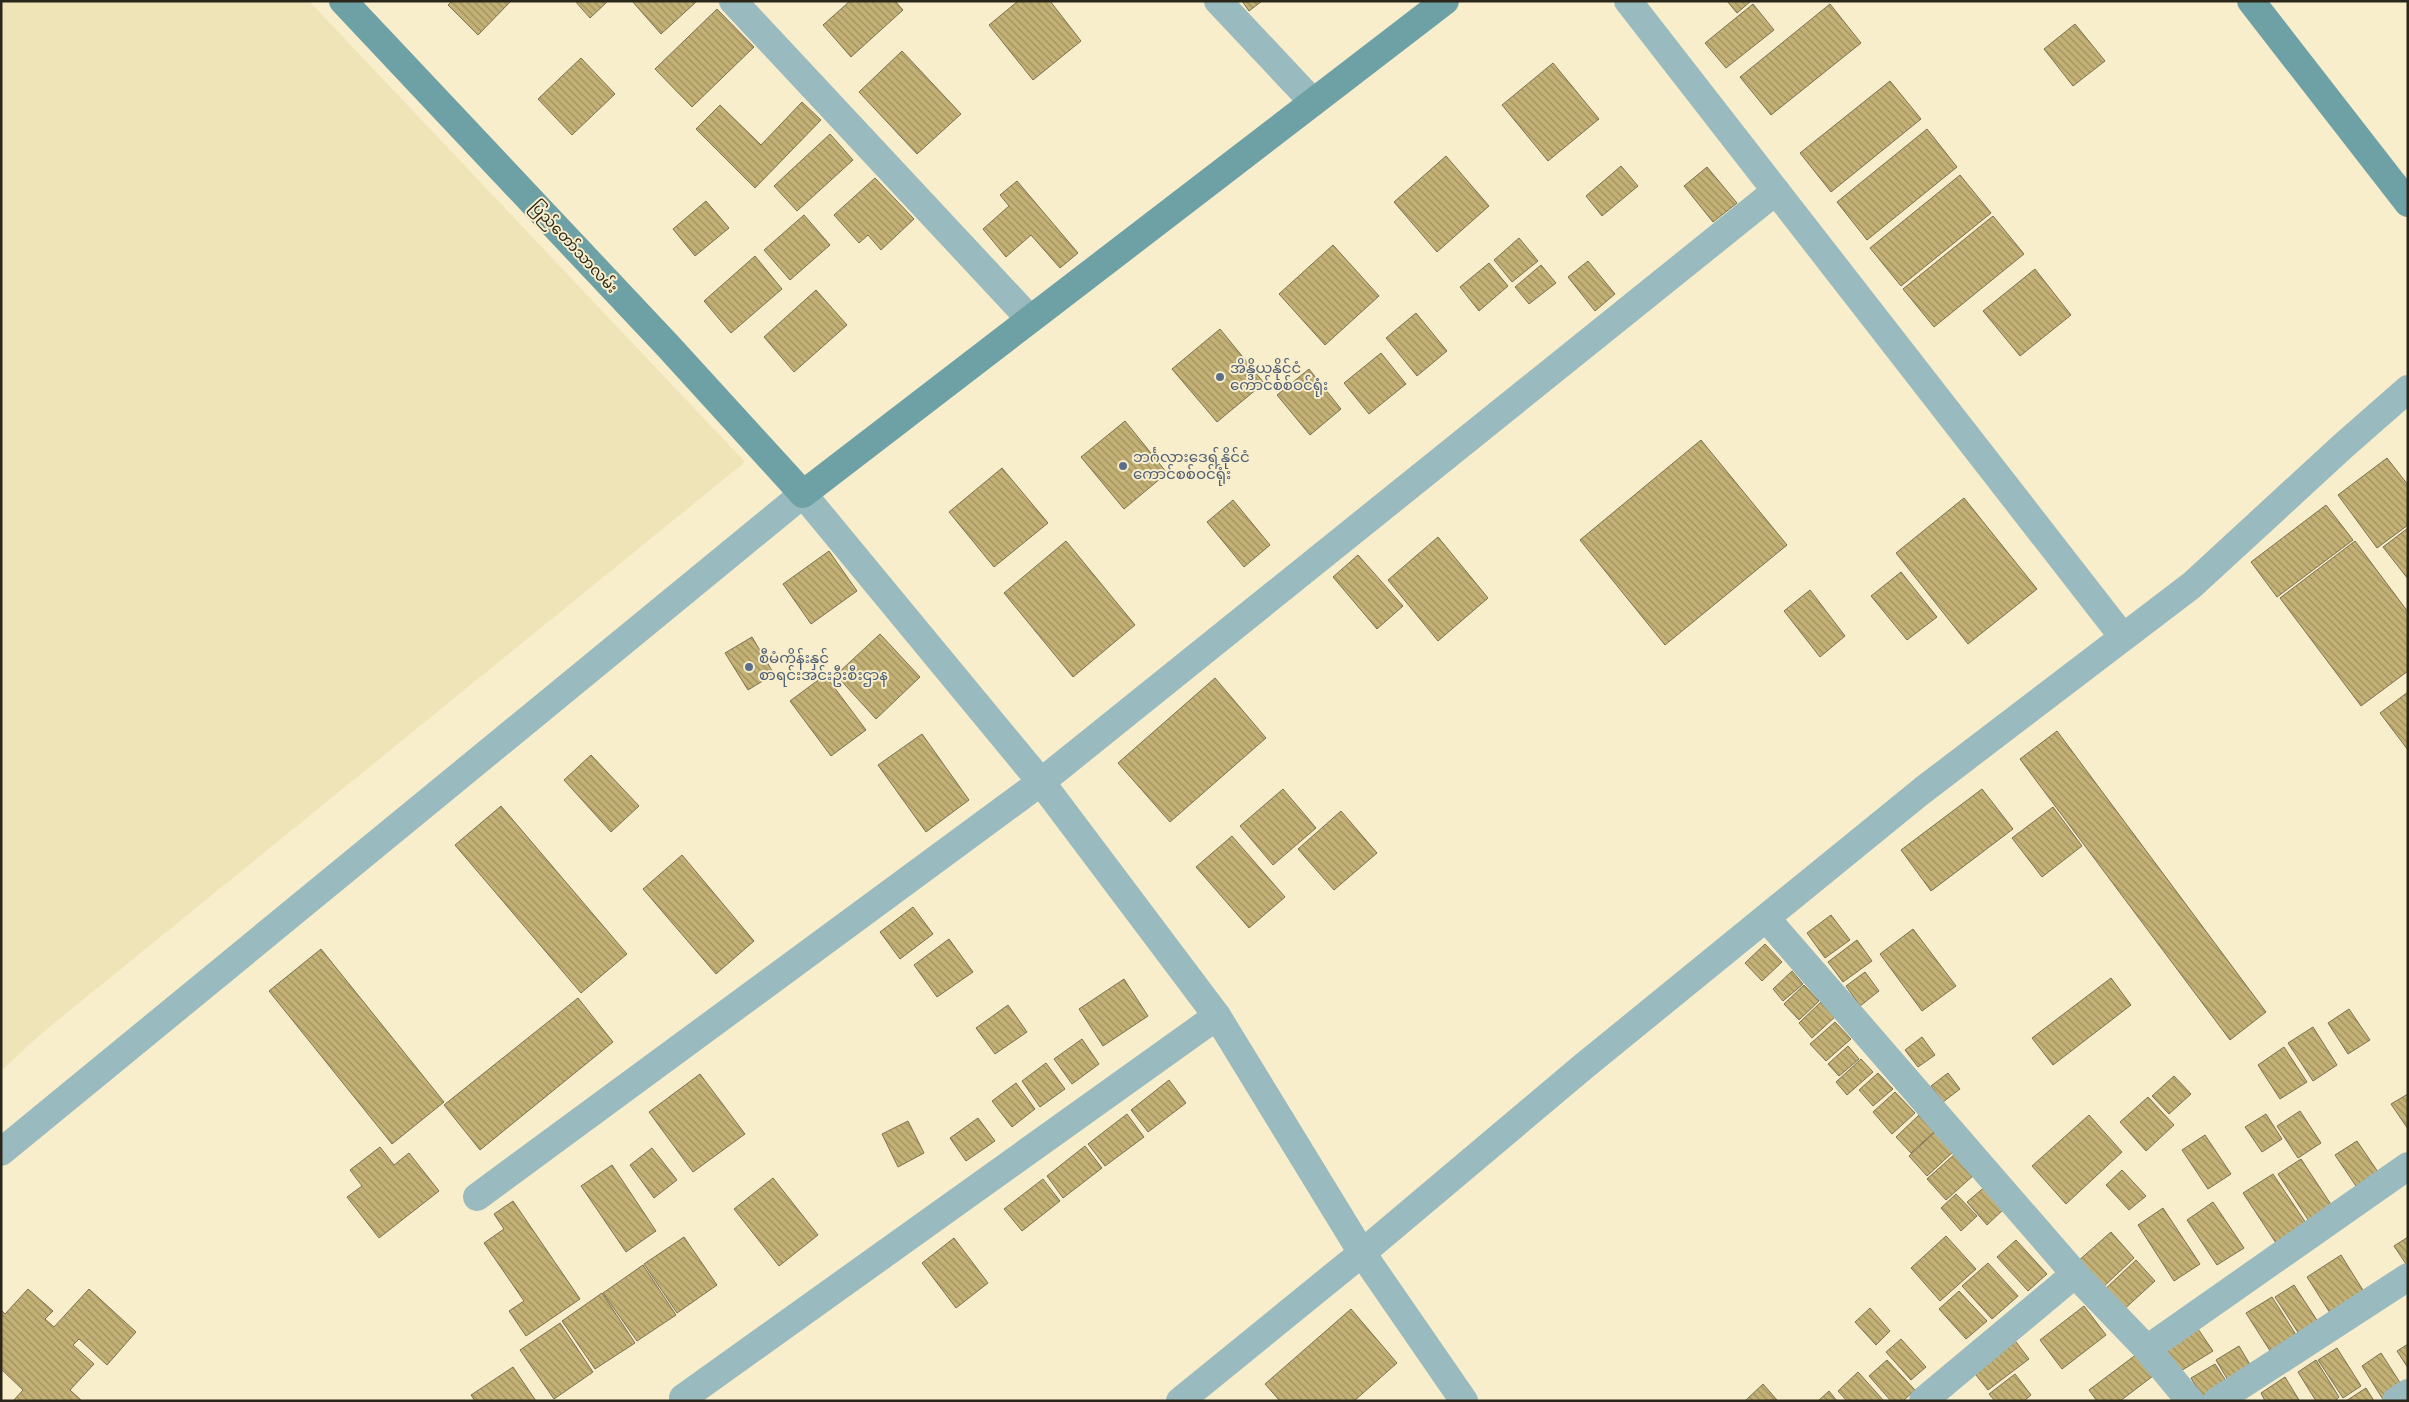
<svg xmlns="http://www.w3.org/2000/svg" width="2409" height="1402" font-family="Helvetica,'Noto Sans Myanmar',sans-serif">
  <defs>
    <pattern id="building-back-hatch" width="6" height="6" patternUnits="userSpaceOnUse" patternTransform="scale(1.25)"><rect width="6" height="6" fill="#c3b175"/><path d="M-1 5l2 2M0 0l6 6M5-1l2 2" fill="none" stroke="#9f905f"/></pattern>
  </defs>
  <rect width="100%" height="100%" fill="#f8eecb"/>
  <!-- built -->
  <path fill="#efe3b8" d="M 1,1 L 309,1 L 745,462 L 42,1033 L 1,1071 Z"/>
  <!-- building -->
  <g fill="url(#building-back-hatch)" stroke="#7c7253">
    <path d="M 452,1 L 511,1 L 478,35 L 448,5 Z"/>
    <path d="M 575,1 L 608,1 L 590,18 Z"/>
    <path d="M 632,1 L 695,1 L 696,2 L 661,34 Z"/>
    <path d="M 850,1 L 895,1 L 903,10 L 851,57 L 823,25 Z"/>
    <path d="M 1018,1 L 1050,1 L 1081,41 L 1033,80 L 989,25 Z"/>
    <path d="M 1242,1 L 1262,1 L 1249,11 Z"/>
    <path d="M 1727,1 L 1751,1 L 1737,13 Z"/>
    <path d="M 1753,4 L 1774,30 L 1726,68 L 1705,43 Z"/>
    <path d="M 1830,4 L 1861,43 L 1771,115 L 1740,77 Z"/>
    <path d="M 717,9 L 754,47 L 692,107 L 655,69 Z"/>
    <path d="M 2075,24 L 2105,61 L 2073,86 L 2044,49 Z"/>
    <path d="M 902,51 L 961,114 L 917,154 L 859,92 Z"/>
    <path d="M 581,58 L 615,94 L 572,135 L 538,99 Z"/>
    <path d="M 1553,63 L 1599,119 L 1548,161 L 1502,105 Z"/>
    <path d="M 1890,81 L 1921,119 L 1831,192 L 1800,153 Z"/>
    <path d="M 802,102 L 821,120 L 755,188 L 696,129 L 720,105 L 761,145 Z"/>
    <path d="M 1927,129 L 1957,167 L 1867,240 L 1837,202 Z"/>
    <path d="M 830,134 L 853,160 L 797,211 L 774,186 Z"/>
    <path d="M 1446,156 L 1489,206 L 1437,252 L 1394,202 Z"/>
    <path d="M 1621,166 L 1638,186 L 1602,216 L 1586,196 Z"/>
    <path d="M 1707,167 L 1737,203 L 1713,222 L 1684,186 Z"/>
    <path d="M 1960,175 L 1991,213 L 1901,286 L 1870,248 Z"/>
    <path d="M 875,178 L 914,219 L 881,250 L 868,235 L 859,243 L 834,215 Z"/>
    <path d="M 1017,181 L 1078,253 L 1060,268 L 1031,235 L 1006,257 L 983,229 L 1009,206 L 1000,195 Z"/>
    <path d="M 706,201 L 729,228 L 695,256 L 673,229 Z"/>
    <path d="M 804,215 L 830,245 L 790,280 L 764,250 Z"/>
    <path d="M 1993,216 L 2024,254 L 1934,327 L 1903,289 Z"/>
    <path d="M 1519,238 L 1538,261 L 1512,282 L 1494,260 Z"/>
    <path d="M 1333,245 L 1379,296 L 1325,345 L 1279,294 Z"/>
    <path d="M 755,256 L 782,289 L 731,333 L 704,301 Z"/>
    <path d="M 1588,261 L 1615,294 L 1595,311 L 1568,277 Z"/>
    <path d="M 1489,263 L 1508,286 L 1479,311 L 1460,287 Z"/>
    <path d="M 1541,265 L 1556,283 L 1529,304 L 1515,287 Z"/>
    <path d="M 2035,269 L 2071,315 L 2020,356 L 1983,311 Z"/>
    <path d="M 816,290 L 847,325 L 794,372 L 764,337 Z"/>
    <path d="M 1416,313 L 1447,351 L 1417,376 L 1386,338 Z"/>
    <path d="M 1220,329 L 1264,383 L 1217,422 L 1172,369 Z"/>
    <path d="M 1381,353 L 1406,384 L 1369,414 L 1344,383 Z"/>
    <path d="M 1309,369 L 1341,409 L 1310,435 L 1277,395 Z"/>
    <path d="M 1125,421 L 1167,473 L 1124,509 L 1081,457 Z"/>
    <path d="M 1701,440 L 1787,545 L 1665,645 L 1580,540 Z"/>
    <path d="M 2387,458 L 2408,485 L 2408,525 L 2377,548 L 2338,495 Z"/>
    <path d="M 1002,468 L 1048,523 L 994,567 L 949,512 Z"/>
    <path d="M 1964,498 L 2037,589 L 1968,644 L 1896,553 Z"/>
    <path d="M 1233,500 L 1270,545 L 1244,567 L 1207,522 Z"/>
    <path d="M 2326,505 L 2353,540 L 2277,597 L 2251,562 Z"/>
    <path d="M 2408,528 L 2408,579 L 2383,547 Z"/>
    <path d="M 1438,537 L 1488,598 L 1438,641 L 1388,580 Z"/>
    <path d="M 1066,541 L 1135,625 L 1073,677 L 1004,593 Z"/>
    <path d="M 2355,541 L 2408,612 L 2408,671 L 2361,706 L 2280,598 Z"/>
    <path d="M 829,551 L 857,591 L 811,624 L 783,584 Z"/>
    <path d="M 1358,555 L 1403,606 L 1377,629 L 1333,577 Z"/>
    <path d="M 1901,572 L 1937,617 L 1907,640 L 1871,596 Z"/>
    <path d="M 1810,590 L 1845,636 L 1820,657 L 1784,611 Z"/>
    <path d="M 880,634 L 920,677 L 876,719 L 836,675 Z"/>
    <path d="M 752,637 L 774,674 L 748,690 L 725,653 Z"/>
    <path d="M 825,675 L 866,730 L 831,756 L 790,701 Z"/>
    <path d="M 1215,678 L 1266,738 L 1170,822 L 1118,763 Z"/>
    <path d="M 2408,692 L 2408,750 L 2380,713 Z"/>
    <path d="M 2057,731 L 2266,1012 L 2230,1040 L 2020,759 Z"/>
    <path d="M 922,734 L 969,800 L 926,832 L 878,765 Z"/>
    <path d="M 591,755 L 639,806 L 611,832 L 564,780 Z"/>
    <path d="M 1283,789 L 1316,828 L 1273,865 L 1240,826 Z"/>
    <path d="M 1982,789 L 2013,829 L 1931,891 L 1901,850 Z"/>
    <path d="M 501,806 L 627,954 L 581,993 L 455,845 Z"/>
    <path d="M 2053,807 L 2082,846 L 2042,877 L 2012,838 Z"/>
    <path d="M 1341,811 L 1377,853 L 1334,890 L 1298,849 Z"/>
    <path d="M 1232,836 L 1285,897 L 1249,928 L 1196,867 Z"/>
    <path d="M 682,855 L 754,941 L 716,974 L 643,889 Z"/>
    <path d="M 913,907 L 933,934 L 900,959 L 880,932 Z"/>
    <path d="M 1831,915 L 1850,940 L 1825,958 L 1807,933 Z"/>
    <path d="M 1913,929 L 1956,986 L 1922,1011 L 1880,954 Z"/>
    <path d="M 949,939 L 973,972 L 937,997 L 914,965 Z"/>
    <path d="M 1857,940 L 1872,961 L 1843,982 L 1828,962 Z"/>
    <path d="M 1765,944 L 1782,962 L 1762,981 L 1745,963 Z"/>
    <path d="M 321,949 L 444,1102 L 392,1144 L 269,991 Z"/>
    <path d="M 1792,971 L 1803,984 L 1783,1001 L 1773,989 Z"/>
    <path d="M 1865,972 L 1879,991 L 1860,1006 L 1846,986 Z"/>
    <path d="M 2111,978 L 2131,1005 L 2053,1065 L 2032,1038 Z"/>
    <path d="M 1124,979 L 1148,1016 L 1103,1046 L 1079,1009 Z"/>
    <path d="M 1804,985 L 1819,1001 L 1799,1020 L 1784,1004 Z"/>
    <path d="M 578,998 L 613,1042 L 480,1150 L 444,1105 Z"/>
    <path d="M 1822,1001 L 1836,1016 L 1812,1038 L 1799,1023 Z"/>
    <path d="M 1008,1005 L 1027,1032 L 995,1054 L 976,1028 Z"/>
    <path d="M 2349,1009 L 2370,1040 L 2348,1054 L 2328,1023 Z"/>
    <path d="M 1835,1022 L 1851,1039 L 1826,1061 L 1810,1044 Z"/>
    <path d="M 2313,1027 L 2337,1065 L 2313,1081 L 2288,1043 Z"/>
    <path d="M 1922,1037 L 1935,1055 L 1918,1067 L 1905,1050 Z"/>
    <path d="M 1082,1039 L 1099,1064 L 1072,1084 L 1054,1059 Z"/>
    <path d="M 1848,1046 L 1859,1059 L 1839,1076 L 1828,1064 Z"/>
    <path d="M 2284,1047 L 2307,1082 L 2280,1099 L 2258,1065 Z"/>
    <path d="M 1861,1059 L 1873,1072 L 1847,1095 L 1836,1082 Z"/>
    <path d="M 1046,1063 L 1065,1089 L 1040,1107 L 1022,1081 Z"/>
    <path d="M 1878,1073 L 1893,1089 L 1873,1106 L 1859,1090 Z"/>
    <path d="M 1948,1073 L 1960,1089 L 1943,1102 L 1931,1086 Z"/>
    <path d="M 700,1074 L 745,1134 L 693,1172 L 649,1112 Z"/>
    <path d="M 2174,1076 L 2191,1094 L 2169,1114 L 2152,1096 Z"/>
    <path d="M 1169,1080 L 1186,1103 L 1148,1132 L 1131,1110 Z"/>
    <path d="M 1016,1083 L 1035,1109 L 1012,1127 L 992,1101 Z"/>
    <path d="M 1895,1092 L 1915,1113 L 1892,1134 L 1873,1112 Z"/>
    <path d="M 2408,1094 L 2408,1129 L 2391,1104 Z"/>
    <path d="M 2148,1097 L 2174,1125 L 2146,1151 L 2120,1122 Z"/>
    <path d="M 2300,1111 L 2321,1143 L 2298,1158 L 2277,1126 Z"/>
    <path d="M 1127,1114 L 1144,1137 L 1105,1166 L 1088,1144 Z"/>
    <path d="M 1920,1114 L 1935,1131 L 1911,1153 L 1896,1137 Z"/>
    <path d="M 2266,1114 L 2282,1139 L 2262,1152 L 2245,1127 Z"/>
    <path d="M 2089,1115 L 2122,1152 L 2066,1204 L 2032,1166 Z"/>
    <path d="M 978,1118 L 995,1141 L 966,1161 L 950,1138 Z"/>
    <path d="M 908,1121 L 924,1153 L 898,1167 L 882,1134 Z"/>
    <path d="M 1936,1131 L 1954,1151 L 1927,1176 L 1909,1156 Z"/>
    <path d="M 2205,1135 L 2231,1174 L 2208,1189 L 2182,1150 Z"/>
    <path d="M 2357,1141 L 2378,1172 L 2356,1186 L 2335,1155 Z"/>
    <path d="M 1085,1146 L 1102,1168 L 1063,1198 L 1047,1176 Z"/>
    <path d="M 380,1147 L 394,1165 L 409,1153 L 439,1191 L 379,1238 L 347,1197 L 362,1186 L 350,1170 Z"/>
    <path d="M 652,1148 L 677,1180 L 654,1198 L 630,1165 Z"/>
    <path d="M 1956,1153 L 1975,1174 L 1946,1200 L 1927,1179 Z"/>
    <path d="M 2301,1159 L 2332,1206 L 2309,1221 L 2278,1174 Z"/>
    <path d="M 612,1165 L 656,1231 L 626,1252 L 581,1186 Z"/>
    <path d="M 2122,1170 L 2146,1196 L 2129,1210 L 2106,1185 Z"/>
    <path d="M 2273,1174 L 2306,1223 L 2276,1243 L 2243,1193 Z"/>
    <path d="M 773,1178 L 818,1235 L 779,1266 L 734,1209 Z"/>
    <path d="M 1043,1179 L 1060,1201 L 1022,1231 L 1004,1209 Z"/>
    <path d="M 1987,1185 L 2006,1207 L 1987,1225 L 1967,1202 Z"/>
    <path d="M 1956,1194 L 1977,1216 L 1961,1231 L 1941,1208 Z"/>
    <path d="M 513,1201 L 580,1299 L 526,1336 L 509,1311 L 524,1301 L 484,1243 L 504,1229 L 494,1214 Z"/>
    <path d="M 2213,1202 L 2244,1248 L 2217,1265 L 2187,1220 Z"/>
    <path d="M 2163,1208 L 2200,1264 L 2174,1281 L 2138,1225 Z"/>
    <path d="M 2111,1232 L 2134,1258 L 2101,1289 L 2077,1262 Z"/>
    <path d="M 1946,1236 L 1976,1269 L 1940,1301 L 1911,1268 Z"/>
    <path d="M 684,1237 L 717,1285 L 677,1313 L 644,1264 Z"/>
    <path d="M 2408,1237 L 2408,1267 L 2394,1246 Z"/>
    <path d="M 954,1238 L 988,1283 L 956,1308 L 922,1263 Z"/>
    <path d="M 2016,1240 L 2047,1274 L 2028,1291 L 1997,1257 Z"/>
    <path d="M 2341,1255 L 2366,1295 L 2332,1316 L 2307,1277 Z"/>
    <path d="M 2136,1260 L 2155,1281 L 2120,1313 L 2102,1292 Z"/>
    <path d="M 1988,1263 L 2018,1296 L 1992,1319 L 1962,1286 Z"/>
    <path d="M 643,1265 L 676,1315 L 637,1341 L 603,1293 Z"/>
    <path d="M 2294,1285 L 2322,1328 L 2303,1340 L 2275,1297 Z"/>
    <path d="M 28,1289 L 53,1311 L 45,1319 L 54,1327 L 89,1289 L 136,1332 L 107,1365 L 79,1339 L 73,1345 L 94,1364 L 70,1390 L 82,1401 L 13,1401 L 23,1390 L 1,1369 L 1,1310 L 5,1314 Z"/>
    <path d="M 1959,1291 L 1987,1321 L 1966,1339 L 1939,1309 Z"/>
    <path d="M 602,1293 L 635,1343 L 595,1369 L 562,1321 Z"/>
    <path d="M 2272,1297 L 2300,1341 L 2274,1357 L 2246,1313 Z"/>
    <path d="M 2084,1306 L 2106,1335 L 2062,1369 L 2040,1340 Z"/>
    <path d="M 1870,1308 L 1890,1331 L 1876,1345 L 1855,1322 Z"/>
    <path d="M 1351,1309 L 1397,1363 L 1354,1401 L 1280,1401 L 1265,1384 Z"/>
    <path d="M 560,1323 L 593,1372 L 554,1399 L 520,1350 Z"/>
    <path d="M 2198,1329 L 2213,1351 L 2176,1374 L 2162,1352 Z"/>
    <path d="M 2013,1338 L 2029,1359 L 1988,1390 L 1972,1370 Z"/>
    <path d="M 1901,1339 L 1926,1367 L 1911,1380 L 1886,1352 Z"/>
    <path d="M 2408,1344 L 2408,1368 L 2397,1351 Z"/>
    <path d="M 2239,1346 L 2255,1373 L 2232,1387 L 2216,1360 Z"/>
    <path d="M 2337,1348 L 2361,1386 L 2343,1398 L 2318,1360 Z"/>
    <path d="M 2381,1353 L 2406,1392 L 2384,1401 L 2362,1366 Z"/>
    <path d="M 2137,1354 L 2153,1376 L 2120,1401 L 2097,1401 L 2089,1390 Z"/>
    <path d="M 1887,1360 L 1915,1390 L 1903,1401 L 1891,1401 L 1869,1376 Z"/>
    <path d="M 2316,1360 L 2339,1397 L 2335,1401 L 2316,1401 L 2298,1372 Z"/>
    <path d="M 2215,1364 L 2230,1387 L 2205,1401 L 2191,1378 Z"/>
    <path d="M 513,1367 L 536,1401 L 475,1401 L 471,1395 Z"/>
    <path d="M 1858,1372 L 1884,1401 L 1847,1401 L 1838,1391 Z"/>
    <path d="M 2015,1374 L 2031,1395 L 2024,1401 L 1995,1401 L 1989,1394 Z"/>
    <path d="M 2285,1377 L 2299,1400 L 2265,1401 L 2261,1393 Z"/>
    <path d="M 1763,1384 L 1777,1400 L 1745,1401 Z"/>
    <path d="M 2366,1388 L 2374,1401 L 2346,1401 Z"/>
    <path d="M 1829,1391 L 1837,1401 L 1818,1401 Z"/>
  </g>
  <g fill="none" stroke-linecap="round" stroke-linejoin="round">
    <!-- street -->
    <g stroke="#99babe" stroke-width="28">
      <path d="M 733,1 L 1030,319"/>
      <path d="M 1218,1 L 1313,102"/>
      <path d="M 1628,1 L 2123,637"/>
      <path d="M 1766,918 L 2075,1274 L 2147,1349 L 2408,1166"/>
      <path d="M 1,1152 L 803,494 L 1041,782 L 1217,1016 L 1362,1253 L 1464,1401"/>
      <path d="M 477,1197 L 1041,782 L 1776,191"/>
      <path d="M 2147,1349 L 2190,1401"/>
      <path d="M 683,1398 L 1217,1016"/>
      <path d="M 1180,1401 L 1362,1253 L 1584,1066 L 1923,790 L 2192,585 L 2343,446 L 2408,389"/>
      <path d="M 1923,1401 L 2075,1274"/>
      <path d="M 2217,1401 L 2408,1277"/>
      <path d="M 2396,1401 L 2408,1393"/>
    </g>
    <!-- secondary -->
    <g stroke="#6da1a6" stroke-width="28">
      <path d="M 343,1 L 668,346 L 803,494 L 1445,1"/>
      <path d="M 2251,1 L 2408,203"/>
    </g>
  </g>
  <!-- markers -->
  <g fill="#5c6f8a" stroke="#f8eecb" stroke-width="2">
    <circle cx="1220" cy="377" r="5"/>
    <circle cx="1123" cy="466" r="5"/>
    <circle cx="749" cy="667" r="5"/>
  </g>
  <g text-anchor="middle" stroke-width="4" stroke-linejoin="round" paint-order="stroke">
    <!-- street labels -->
    <g font-size="15" fill="#2a2619" stroke="#f8eecb">
      <text transform="translate(574 247) rotate(47)" y="5">ပြည်တော်သာလမ်း</text>
    </g>
    <!-- service labels -->
    <g font-size="15" fill="#4e5e75" stroke="#f8eecb" text-anchor="start">
      <text x="1230" y="373">အိန္ဒိယနိုင်ငံ<tspan x="1230" dy="17">ကောင်စစ်ဝင်ရုံး</tspan></text>
      <text x="1133" y="462">ဘင်္ဂလားဒေရှ့်နိုင်ငံ<tspan x="1133" dy="17">ကောင်စစ်ဝင်ရုံး</tspan></text>
      <text x="759" y="663">စီမံကိန်းနှင့်<tspan x="759" dy="17">စာရင်းအင်းဦးစီးဌာန</tspan></text>
    </g>
  </g>
  <!-- border -->
  <rect width="2409" height="1402" fill="none" stroke="#2a2619" stroke-width="5"/>
</svg>
